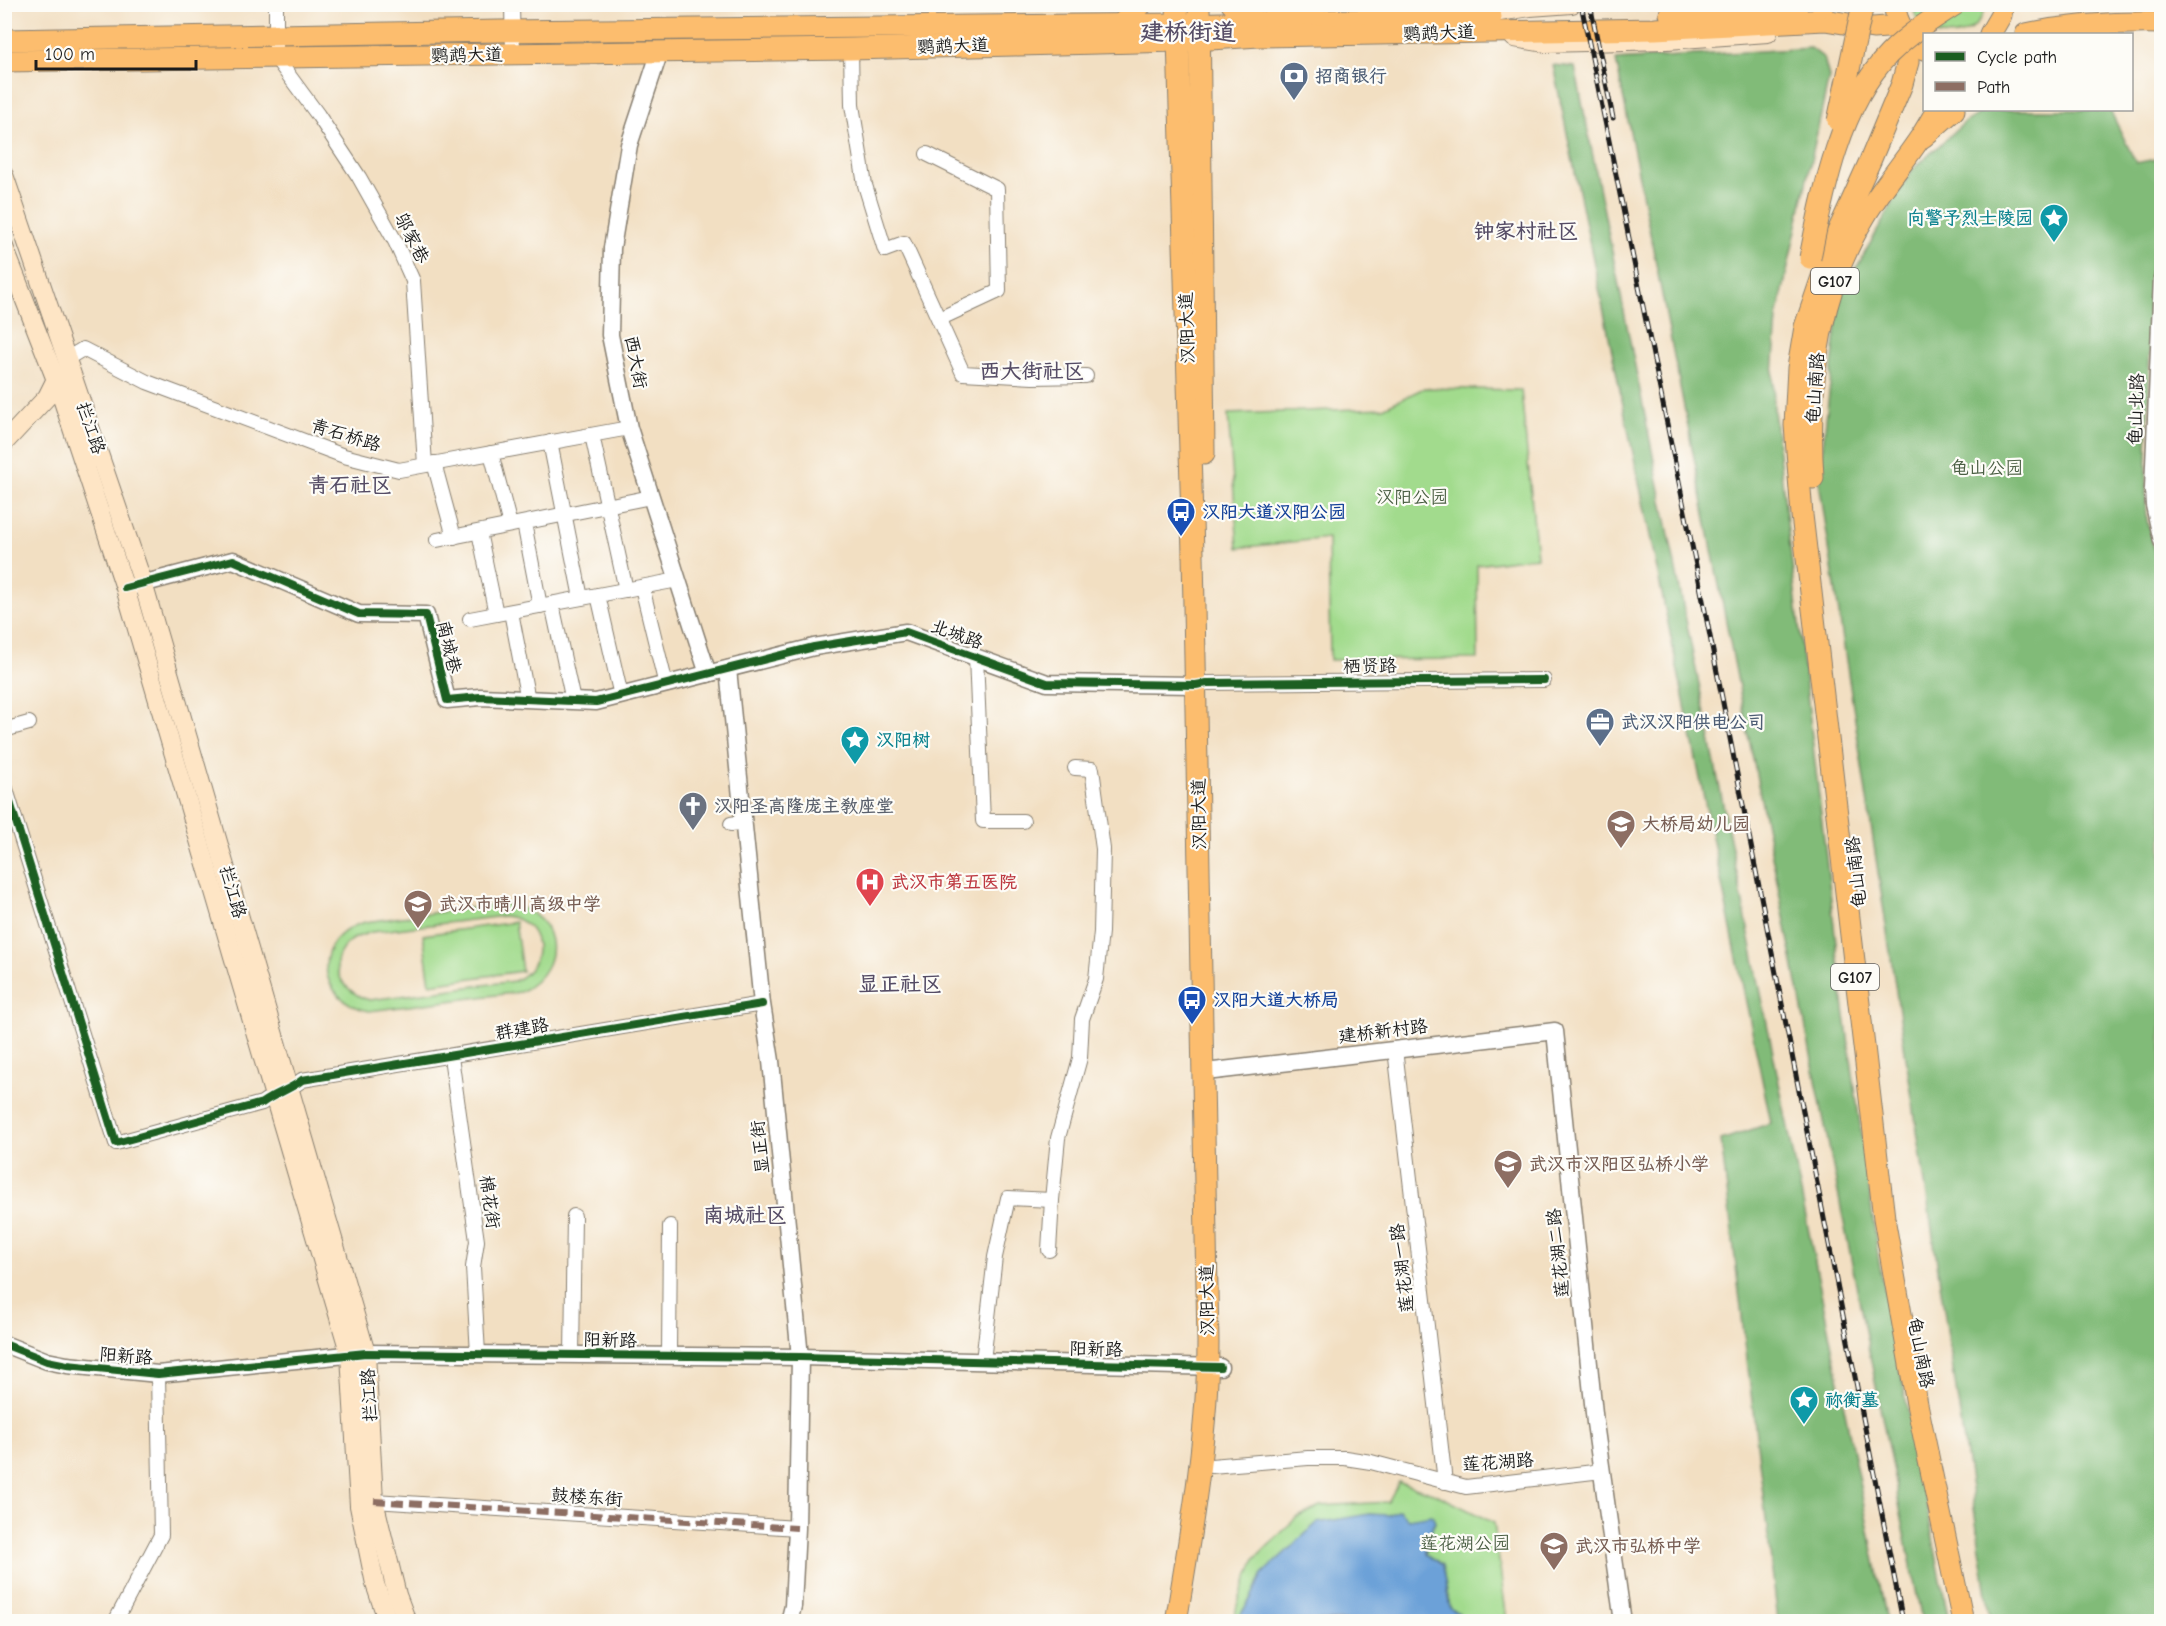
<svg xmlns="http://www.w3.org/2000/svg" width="2166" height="1626" font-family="'Comic Neue','LXGW WenKai TC',sans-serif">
  <rect width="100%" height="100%" fill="#fdfcf7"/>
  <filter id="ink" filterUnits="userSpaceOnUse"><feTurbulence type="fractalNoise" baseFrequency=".0167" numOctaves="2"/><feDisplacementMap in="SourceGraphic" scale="12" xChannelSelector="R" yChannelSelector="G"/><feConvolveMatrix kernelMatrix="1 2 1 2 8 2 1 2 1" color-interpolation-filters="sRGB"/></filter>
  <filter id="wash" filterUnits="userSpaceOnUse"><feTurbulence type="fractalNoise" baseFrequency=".008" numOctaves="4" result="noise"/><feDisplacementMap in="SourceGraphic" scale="24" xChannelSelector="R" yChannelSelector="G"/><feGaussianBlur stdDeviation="1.35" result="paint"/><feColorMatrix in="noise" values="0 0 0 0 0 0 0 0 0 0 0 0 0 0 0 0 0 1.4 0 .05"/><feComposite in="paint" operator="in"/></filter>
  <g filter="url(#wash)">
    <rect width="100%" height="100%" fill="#f2dfc2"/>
    <!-- green -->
    <g fill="#a2db8d" stroke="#5f7c54" stroke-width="1.5" fill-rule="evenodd">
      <path d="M 1913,5 L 1985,5 C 1980,46 1917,46 1913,5 Z"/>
      <path d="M 1424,388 L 1521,390 L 1537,557 L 1477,565 L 1478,659 L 1330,660 L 1328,538 L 1238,548 L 1228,414 L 1383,408 Z"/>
      <path d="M 501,904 C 558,906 570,967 520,992 L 369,1011 C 314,999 311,937 365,922 ZM 504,916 C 543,919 549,966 514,981 L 370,1000 C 345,994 324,966 347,944 C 353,937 363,935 372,932 Z"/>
      <path d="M 515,922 L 522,971 L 430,984 L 423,935 Z"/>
      <path d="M 1399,1482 L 1434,1493 L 1494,1523 L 1507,1621 L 1463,1621 L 1460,1614 L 1450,1608 L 1442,1565 L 1427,1554 L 1426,1543 L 1435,1522 L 1369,1514 L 1262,1574 L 1251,1598 L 1241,1614 L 1242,1621 L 1234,1622 L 1237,1605 L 1255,1559 L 1296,1518 L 1320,1506 L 1388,1502 Z"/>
    </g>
    <!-- forest -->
    <g fill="#81bb78" stroke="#4e6c4a" stroke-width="1.5">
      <path d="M 1811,48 L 1824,58 L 1829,77 L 1777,318 L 1773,375 L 1774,411 L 1842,994 L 1879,1262 L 1949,1621 L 1922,1621 L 1616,60 Z"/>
      <path d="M 1553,65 L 1575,67 L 1887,1621 L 1778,1621 L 1721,1140 L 1771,1123 Z"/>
      <path d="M 1985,110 L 2110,110 L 2136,163 L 2161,158 L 2162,256 L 2155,276 L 2151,298 L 2146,500 L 2147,520 L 2162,585 L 2161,1621 L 1991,1621 L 1819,481 L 1840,297 L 1911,171 L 1965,122 Z"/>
    </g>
    <!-- water -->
    <path fill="#6ca1d8" stroke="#445e7a" stroke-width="1.5" d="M 1399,1510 L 1408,1519 L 1432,1515 L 1435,1522 L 1426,1543 L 1427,1554 L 1442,1565 L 1450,1608 L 1460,1614 L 1463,1621 L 1242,1621 L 1241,1614 L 1251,1598 L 1262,1574 L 1317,1523 L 1369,1514 L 1388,1515 Z"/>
  </g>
  <g filter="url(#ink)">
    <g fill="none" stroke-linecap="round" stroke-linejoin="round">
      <!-- minor casing -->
      <g stroke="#877e6f" stroke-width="16">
        <g id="minor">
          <path d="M 276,4 L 276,58 L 318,115 L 359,177 L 395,241 L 413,281 L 425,465"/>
          <path d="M 512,4 L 513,54"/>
          <path d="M 851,49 L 852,105 L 865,185 L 885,250 L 904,243 L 963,373 L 1033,377 L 1086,376"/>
          <path d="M 927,154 L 997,189 L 999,291 L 939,319"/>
          <path d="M 68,358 L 83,349 L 147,382 L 344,456 L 399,470 L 629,428"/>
          <path d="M 592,435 L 626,590"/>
          <path d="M 550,442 L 581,598"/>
          <path d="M 491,453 L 510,525"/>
          <path d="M 434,463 L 454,537"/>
          <path d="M 524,523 L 540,606"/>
          <path d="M 479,532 L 496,614"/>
          <path d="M 437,540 L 651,497"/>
          <path d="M 642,587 L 666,685"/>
          <path d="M 598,595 L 621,696"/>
          <path d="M 552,604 L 573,701"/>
          <path d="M 511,612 L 528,700"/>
          <path d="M 470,619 L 678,580"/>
          <path d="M 976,657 L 983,821 L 1023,821"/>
          <path d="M 1196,685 L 1207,683 L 1544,680"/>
          <path d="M 4,730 L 29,723"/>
          <path d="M 4,783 L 116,1143 L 262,1103 C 275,1093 290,1090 302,1080 L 762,1004"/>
          <path d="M 731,824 L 743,822"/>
          <path d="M 1395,1049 L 1445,1482"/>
          <path d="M 451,1057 L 477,1241 L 473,1267 L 478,1354"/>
          <path d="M 1049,1250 L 1052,1200"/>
          <path d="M 572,1355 L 574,1216"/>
          <path d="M 669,1356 L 670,1226"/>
          <path d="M 983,1361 L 995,1257 L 1008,1198 L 1052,1200 L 1058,1138 L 1080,1058 L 1082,1019 L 1096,979 L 1101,932 L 1103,849 L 1092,769 L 1075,768"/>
          <path d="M 1211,1466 L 1308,1458 L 1345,1458 L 1371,1462 L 1466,1487 L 1602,1471"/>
          <path d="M 374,1501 L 797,1528"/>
          <path d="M 115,1622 L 161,1535 L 158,1374"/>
        </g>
      </g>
      <!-- tertiary casing -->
      <g stroke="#877e6f" stroke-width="19">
        <g id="tertiary">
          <path d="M 660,51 L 629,145 L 612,248 L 610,335 L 629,428 L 708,674"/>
          <path d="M 2162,277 L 2153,489 L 2154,505 L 2162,541"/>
          <path d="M 130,587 L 233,560 L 359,614 L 426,615 L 447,700 L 480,697 L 596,702 L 814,647 L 906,632 L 1047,683 L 1196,685"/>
          <path d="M 728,669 L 762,1004 L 771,1061 L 800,1357 L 797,1528 L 793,1606 L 789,1622"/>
          <path d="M 1214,1071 L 1555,1031 L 1595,1423 L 1623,1622"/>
          <path d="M 4,1344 L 47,1361 L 67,1365 L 158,1374 L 366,1353 L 800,1357 L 1220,1367"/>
        </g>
      </g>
      <!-- secondary casing -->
      <g stroke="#877e6f" stroke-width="20">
        <g id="secondary">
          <path d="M 1475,16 L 1530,7 L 1572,4"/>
          <path d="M 1514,38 L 1545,43 L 1667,40 L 1768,33"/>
          <path d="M 4,175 L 143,583 L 366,1353 L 374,1501 L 397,1595 L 407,1622"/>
          <path d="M 4,247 L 56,380 L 125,588 L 350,1355 L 359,1506 L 375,1584 L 388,1622"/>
          <path d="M 4,443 L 47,397 L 58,375"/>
        </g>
      </g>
      <!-- primary casing -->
      <g stroke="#877e6f" stroke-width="23">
        <g id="primary">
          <path d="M 1199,4 L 1204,454"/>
          <path d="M 1232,4 L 1258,22"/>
          <path d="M 1670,14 L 1797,7"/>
          <path d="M 1120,25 L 1142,4"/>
          <path d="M 2026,34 C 2071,25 2116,22 2162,23"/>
          <path d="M 4,40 L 499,31 L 1177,24 L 1491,17"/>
          <path d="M 4,61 L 851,49 L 1178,41 L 1259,36 L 1655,29 L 1825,20 L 1873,28 L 1900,26"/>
          <path d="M 1923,137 L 1954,110"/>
          <path d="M 1176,1622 C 1191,1531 1208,1434 1208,1342 L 1193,554 L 1177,4"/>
        </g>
      </g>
      <!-- trunk casing -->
      <g stroke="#877e6f" stroke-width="23">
        <g id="trunk">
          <path d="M 1894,4 C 1897,24 1906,40 1924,49"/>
          <path d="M 1822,6 L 1824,4"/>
          <path d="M 1990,34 L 2001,15 L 2003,4"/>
          <path d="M 1908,37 L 1908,62 L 1902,84 L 1870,161 L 1836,236 L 1805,327 L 1798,368 L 1795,425 L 1802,515 L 1884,1218 L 1917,1404 L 1963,1622"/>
          <path d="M 1813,478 C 1807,387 1817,295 1865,216 C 1881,189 1901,166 1918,141 C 1925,131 1931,120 1937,110"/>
        </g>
      </g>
      <!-- minor -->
      <use href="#minor" stroke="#fff" stroke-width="14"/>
      <!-- tertiary -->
      <use href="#tertiary" stroke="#fff" stroke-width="16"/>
      <!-- secondary -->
      <use href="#secondary" stroke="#fee5c5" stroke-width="18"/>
      <!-- primary -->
      <use href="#primary" stroke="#fcbd6e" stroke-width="21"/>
      <!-- trunk -->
      <use href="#trunk" stroke="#fcbd6e" stroke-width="21"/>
      <!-- rail casing -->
      <g stroke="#1c1c1c" stroke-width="5">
        <g id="rail">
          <path d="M 1581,4 L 1698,575 L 1903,1622"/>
          <path d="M 1590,4 L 1613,118"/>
        </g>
      </g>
      <!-- rail -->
      <use href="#rail" stroke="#fdfcf7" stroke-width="3" stroke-dasharray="9" stroke-linecap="butt"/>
      <!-- trunk-bridge casing -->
      <g stroke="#877e6f" stroke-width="23" stroke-linecap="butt">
        <g id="trunk-bridge">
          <path d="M 1838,121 L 1863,4"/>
          <path d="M 1810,258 C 1823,192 1840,104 1889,54 C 1909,34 1932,19 1956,4"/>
        </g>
      </g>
      <!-- trunk-bridge -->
      <use href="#trunk-bridge" stroke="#fcbd6e" stroke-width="21"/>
      <!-- quiet -->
      <path stroke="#8d6e63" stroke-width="6" stroke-dasharray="12 6" stroke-linecap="butt" d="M 374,1501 L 797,1528"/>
      <!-- cycleway casing -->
      <g stroke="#fdfcf7" stroke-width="11">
        <g id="cycleway">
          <path d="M 125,588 L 233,560 L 359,614 L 426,615 L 447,700 L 480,697 L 596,702 L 814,647 L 906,632 L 1047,683 L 1196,685 L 1207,683 L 1544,680"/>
          <path d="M 4,783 L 116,1143 L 262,1103 C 275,1093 290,1090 302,1080 L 762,1004"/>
          <path d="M 4,1344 L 47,1361 L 67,1365 L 158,1374 L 366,1353 L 800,1357 L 1220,1367"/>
        </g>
      </g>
      <!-- cycleway -->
      <use href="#cycleway" stroke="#1b5e20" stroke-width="8"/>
    </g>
  </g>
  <!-- icons -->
  <defs>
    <g id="bank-pin" transform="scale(1.5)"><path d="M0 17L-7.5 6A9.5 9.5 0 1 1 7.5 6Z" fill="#5c6f8a" stroke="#fdfcf7"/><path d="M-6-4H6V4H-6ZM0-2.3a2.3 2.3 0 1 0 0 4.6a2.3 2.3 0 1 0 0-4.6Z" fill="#fff"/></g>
    <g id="sight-pin" transform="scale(1.5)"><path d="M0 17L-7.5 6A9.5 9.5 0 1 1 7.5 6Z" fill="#0f9aa8" stroke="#fdfcf7"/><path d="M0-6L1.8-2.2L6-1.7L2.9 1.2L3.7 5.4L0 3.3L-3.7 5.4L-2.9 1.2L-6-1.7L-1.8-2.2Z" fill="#fff"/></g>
    <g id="bus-pin" transform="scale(1.5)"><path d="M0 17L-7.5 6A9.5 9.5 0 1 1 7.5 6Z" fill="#1a4fb4" stroke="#fdfcf7"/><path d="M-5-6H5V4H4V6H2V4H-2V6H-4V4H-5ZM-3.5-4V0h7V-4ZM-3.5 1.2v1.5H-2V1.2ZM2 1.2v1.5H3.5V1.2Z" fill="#fff"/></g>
    <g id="office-pin" transform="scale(1.5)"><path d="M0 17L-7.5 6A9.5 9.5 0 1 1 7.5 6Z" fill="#5c6f8a" stroke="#fdfcf7"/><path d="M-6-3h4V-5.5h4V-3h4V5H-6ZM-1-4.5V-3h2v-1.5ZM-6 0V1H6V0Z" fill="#fff"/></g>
    <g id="church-pin" transform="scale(1.5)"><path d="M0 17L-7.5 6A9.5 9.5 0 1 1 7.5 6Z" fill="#6b7280" stroke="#fdfcf7"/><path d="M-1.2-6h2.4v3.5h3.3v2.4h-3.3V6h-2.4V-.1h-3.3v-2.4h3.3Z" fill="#fff"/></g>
    <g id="school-pin" transform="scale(1.5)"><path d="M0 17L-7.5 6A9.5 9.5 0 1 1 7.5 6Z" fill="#8d6e63" stroke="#fdfcf7"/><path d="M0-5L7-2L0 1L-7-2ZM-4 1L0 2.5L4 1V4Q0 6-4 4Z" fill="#fff"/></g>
    <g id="hospital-pin" transform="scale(1.5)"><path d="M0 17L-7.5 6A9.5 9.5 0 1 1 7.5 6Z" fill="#e0444e" stroke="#fdfcf7"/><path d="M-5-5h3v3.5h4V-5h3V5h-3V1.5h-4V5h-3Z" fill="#fff"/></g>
  </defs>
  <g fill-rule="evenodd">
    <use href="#bank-pin" x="1294" y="76"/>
    <use href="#sight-pin" x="2054" y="218"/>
    <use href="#bus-pin" x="1181" y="512"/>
    <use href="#office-pin" x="1600" y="722"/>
    <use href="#sight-pin" x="855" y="740"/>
    <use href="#church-pin" x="693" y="806"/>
    <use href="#school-pin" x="1621" y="824"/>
    <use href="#hospital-pin" x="870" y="882"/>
    <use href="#school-pin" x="418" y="904"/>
    <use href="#bus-pin" x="1192" y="1000"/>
    <use href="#school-pin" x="1508" y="1164"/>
    <use href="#sight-pin" x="1804" y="1400"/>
    <use href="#school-pin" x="1554" y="1546"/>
  </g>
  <g text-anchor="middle" stroke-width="4.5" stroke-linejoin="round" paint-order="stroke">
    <!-- shield labels -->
    <g fill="#fdfcf7" stroke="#605f5e" stroke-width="1.5">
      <rect x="1811" y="268" width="48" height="26" rx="4.5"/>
      <rect x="1831" y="964" width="48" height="26" rx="4.5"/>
    </g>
    <g font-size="16" font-weight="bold" fill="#1c1c1c">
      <text x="1835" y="287">G107</text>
      <text x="1855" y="983">G107</text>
    </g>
    <!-- street labels -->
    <g font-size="18" fill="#1c1c1c" stroke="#fdfcf7">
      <text transform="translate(1439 33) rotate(-2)" y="6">鹦鹉大道</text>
      <text transform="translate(953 46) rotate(-2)" y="6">鹦鹉大道</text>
      <text transform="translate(467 55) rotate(-1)" y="6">鹦鹉大道</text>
      <text transform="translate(412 238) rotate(63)" y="6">邬家巷</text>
      <text transform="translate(1187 328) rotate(-92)" y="6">汉阳大道</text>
      <text transform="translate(636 362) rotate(79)" y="6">西大街</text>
      <text transform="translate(1815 388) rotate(-86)" y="6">龟山南路</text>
      <text transform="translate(2136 409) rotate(-88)" y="6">龟山北路</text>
      <text transform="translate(91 428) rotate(71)" y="6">拦江路</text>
      <text transform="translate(346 435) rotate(17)" y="6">青石桥路</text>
      <text transform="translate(957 634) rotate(20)" y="6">北城路</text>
      <text transform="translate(449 647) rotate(77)" y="6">南城巷</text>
      <text transform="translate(1370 666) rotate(-1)" y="6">栖贤路</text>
      <text transform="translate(1199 814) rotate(-91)" y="6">汉阳大道</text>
      <text transform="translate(1856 872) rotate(-96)" y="6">龟山南路</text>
      <text transform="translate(233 892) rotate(74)" y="6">拦江路</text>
      <text transform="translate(522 1029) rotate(-10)" y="6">群建路</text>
      <text transform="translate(1383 1031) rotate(-7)" y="6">建桥新村路</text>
      <text transform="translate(760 1147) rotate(-96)" y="6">显正街</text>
      <text transform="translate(490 1202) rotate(82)" y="6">棉花街</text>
      <text transform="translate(1558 1253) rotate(-96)" y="6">莲花湖二路</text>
      <text transform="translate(1402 1268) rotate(-97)" y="6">莲花湖一路</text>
      <text transform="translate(1207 1300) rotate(-91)" y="6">汉阳大道</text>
      <text transform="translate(610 1340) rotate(1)" y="6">阳新路</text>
      <text transform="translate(1096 1349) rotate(1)" y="6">阳新路</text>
      <text transform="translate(1921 1353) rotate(79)" y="6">龟山南路</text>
      <text transform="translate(126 1356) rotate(4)" y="6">阳新路</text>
      <text transform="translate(369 1395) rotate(-93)" y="6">拦江路</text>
      <text transform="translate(1498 1462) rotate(-4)" y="6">莲花湖路</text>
      <text transform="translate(587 1497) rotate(4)" y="6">鼓楼东街</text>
    </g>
    <!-- service labels -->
    <g font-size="18" font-weight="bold" fill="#4e5e75" stroke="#fdfcf7" text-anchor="start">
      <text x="1315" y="82">招商银行</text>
      <text x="1621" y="728">武汉汉阳供电公司</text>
    </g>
    <!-- culture labels -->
    <g font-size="18" font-weight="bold" fill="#0d838f" stroke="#fdfcf7" text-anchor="start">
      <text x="2033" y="224" text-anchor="end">向警予烈士陵园</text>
      <text x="876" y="746">汉阳树</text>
      <text x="1825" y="1406">祢衡墓</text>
    </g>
    <!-- park labels -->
    <g font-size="18" fill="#4b5f44" stroke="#fdfcf7">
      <text x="1987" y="474">龟山公园</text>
      <text x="1412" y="503">汉阳公园</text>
      <text x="1465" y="1549">莲花湖公园</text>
    </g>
    <!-- transit labels -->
    <g font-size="18" font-weight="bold" fill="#164399" stroke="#fdfcf7" text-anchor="start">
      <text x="1202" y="518">汉阳大道汉阳公园</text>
      <text x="1213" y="1006">汉阳大道大桥局</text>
    </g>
    <!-- worship labels -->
    <g font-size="18" font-weight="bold" fill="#5b616d" stroke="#fdfcf7" text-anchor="start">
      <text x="714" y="812">汉阳圣高隆庞主教座堂</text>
    </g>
    <!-- education labels -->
    <g font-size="18" font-weight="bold" fill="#785e54" stroke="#fdfcf7" text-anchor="start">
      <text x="1642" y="830">大桥局幼儿园</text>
      <text x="439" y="910">武汉市晴川高级中学</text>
      <text x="1529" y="1170">武汉市汉阳区弘桥小学</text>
      <text x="1575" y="1552">武汉市弘桥中学</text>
    </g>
    <!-- health labels -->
    <g font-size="18" font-weight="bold" fill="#be3a42" stroke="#fdfcf7" text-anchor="start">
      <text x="891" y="888">武汉市第五医院</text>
    </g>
    <!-- quarter labels -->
    <g font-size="21" font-weight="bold" fill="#564d66" stroke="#fdfcf7">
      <text x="1526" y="238">钟家村社区</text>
      <text x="1032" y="378">西大街社区</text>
      <text x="350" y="492">青石社区</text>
      <text x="900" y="991">显正社区</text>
      <text x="745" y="1222">南城社区</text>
    </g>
    <!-- district labels -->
    <g font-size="24" font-weight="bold" fill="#564d66" stroke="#fdfcf7">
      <text x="1188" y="40">建桥街道</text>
    </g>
  </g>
  <!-- margin -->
  <rect width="2166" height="1626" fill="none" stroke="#fdfcf7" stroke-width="24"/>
  <!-- legend -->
  <rect x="1923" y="33" width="210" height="78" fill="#fdfcf7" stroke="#a3a29f" stroke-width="1.5"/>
  <rect x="1935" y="52" width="30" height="9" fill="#1b5e20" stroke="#a3a29f" stroke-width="1.5"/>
  <text x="1977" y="63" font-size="18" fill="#1c1c1c">Cycle path</text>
  <rect x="1935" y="82" width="30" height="9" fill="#8d6e63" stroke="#a3a29f" stroke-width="1.5"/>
  <text x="1977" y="93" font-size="18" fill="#1c1c1c">Path</text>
  <!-- scale -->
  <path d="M36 60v9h160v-9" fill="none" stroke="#1c1c1c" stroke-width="3"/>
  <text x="45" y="60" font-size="18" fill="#1c1c1c" stroke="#fdfcf7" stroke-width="4.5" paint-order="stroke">100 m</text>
</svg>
